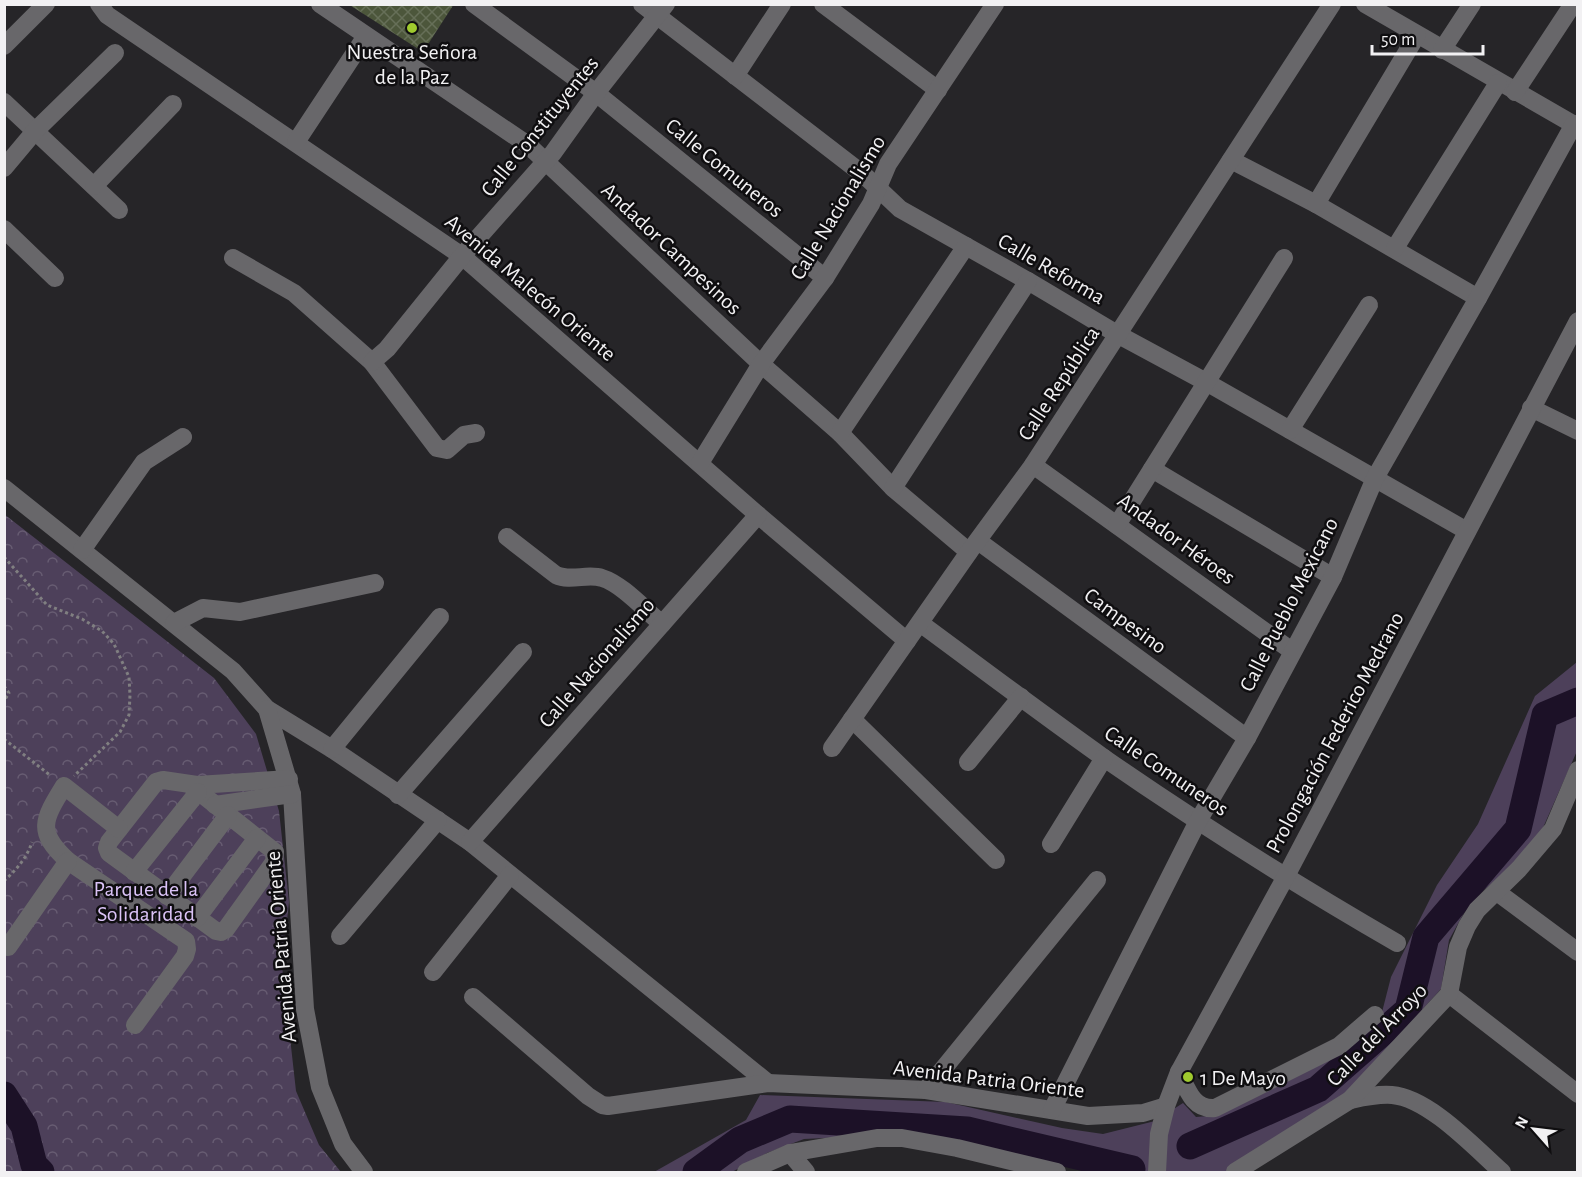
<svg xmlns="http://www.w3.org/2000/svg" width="1582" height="1177" font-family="'Alegreya Sans',sans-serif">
  <defs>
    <pattern id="park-crowns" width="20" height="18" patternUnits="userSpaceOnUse" patternTransform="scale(1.5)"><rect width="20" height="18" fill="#4d405a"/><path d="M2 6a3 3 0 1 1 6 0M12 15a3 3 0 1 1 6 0" fill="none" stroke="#675c72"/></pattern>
    <pattern id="building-cross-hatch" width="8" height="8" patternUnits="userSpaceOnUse" patternTransform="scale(1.5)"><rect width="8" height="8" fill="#4c563b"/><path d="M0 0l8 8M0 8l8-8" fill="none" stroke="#666f58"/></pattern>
  </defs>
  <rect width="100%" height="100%" fill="#262528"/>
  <!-- grass -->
  <path fill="#4d405a" d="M 1577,662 L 1577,751 L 1538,839 L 1505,873 L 1471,900 L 1449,940 L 1441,989 L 1342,1098 L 1225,1172 L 1110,1172 L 908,1134 L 804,1139 L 767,1153 L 732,1172 L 654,1172 L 746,1120 L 760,1095 L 946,1102 L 1062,1128 L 1103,1134 L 1155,1121 L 1183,1103 L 1196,1117 L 1220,1115 L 1381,1016 L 1391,977 L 1437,885 L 1478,824 L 1535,696 Z"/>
  <!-- park -->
  <path fill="url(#park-crowns)" d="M 4,514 L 214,678 L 256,734 L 279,811 L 289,902 L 282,966 L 296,1091 L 319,1145 L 341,1172 L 5,1172 Z"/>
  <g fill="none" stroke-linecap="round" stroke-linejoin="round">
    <!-- river -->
    <g stroke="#1c1127" stroke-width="27">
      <path d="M 4,1095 L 24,1126 L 34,1165 L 41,1172"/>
      <path d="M 1190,1146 L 1318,1089 L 1408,1010 L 1426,937 L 1518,829 L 1545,715 L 1578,701"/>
      <path d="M 696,1172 L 740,1140 L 790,1119 L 967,1130 L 1132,1169"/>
    </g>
  </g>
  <!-- building -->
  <path fill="url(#building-cross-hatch)" d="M 348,4 L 454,4 L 423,52 Z"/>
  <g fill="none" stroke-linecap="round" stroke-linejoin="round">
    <!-- path -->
    <g stroke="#807f81" stroke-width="3" stroke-dasharray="3 3" stroke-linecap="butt">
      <path d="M 4,557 L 47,605 L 82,619 L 102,631 L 114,644 L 129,677 L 130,695 L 129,715 L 120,732 L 74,776"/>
      <path d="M 4,686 L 9,693 L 4,701"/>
      <path d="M 4,739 L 51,776"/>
      <path d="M 4,881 C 16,870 27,858 32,842"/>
    </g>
    <!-- minor -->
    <g stroke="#68676a" stroke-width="18">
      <path d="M 99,4 L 107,15 L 462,256 L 758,515 L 907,641"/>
      <path d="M 320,4 L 528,145 L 761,364 L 840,433 L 893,488 L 969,552"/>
      <path d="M 474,4 L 596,93 L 825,278"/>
      <path d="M 642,4 L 864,175 L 900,209 L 1028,281 L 1117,334 L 1206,382 L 1467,531"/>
      <path d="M 823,4 L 938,90"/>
      <path d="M 1365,4 L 1578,127"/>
      <path d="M 4,46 L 46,4"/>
      <path d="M 1442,50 L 1472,4"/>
      <path d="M 735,76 L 782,4"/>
      <path d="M 1515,92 L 1573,4"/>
      <path d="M 4,102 L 119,210"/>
      <path d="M 296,142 L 366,36"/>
      <path d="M 1231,160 L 1316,204 L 1478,298"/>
      <path d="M 4,168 L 35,131 L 115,53"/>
      <path d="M 94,186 L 173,104"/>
      <path d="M 1316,204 L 1417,35"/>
      <path d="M 4,229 L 55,278"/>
      <path d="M 1395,248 L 1498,83"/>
      <path d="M 233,258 L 294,293 L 372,362 L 437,448 L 447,450 L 464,435 L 476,433"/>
      <path d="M 372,362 L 387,349 L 462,256 L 553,153 L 596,93 L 666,4"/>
      <path d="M 1531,408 L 1578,431"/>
      <path d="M 1290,430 L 1369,305"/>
      <path d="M 840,433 L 966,246"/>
      <path d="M 700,463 L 761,364 L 825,278 L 871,204 L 888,164 L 995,4"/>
      <path d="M 1033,465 L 1292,651"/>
      <path d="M 1152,469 L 1333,577"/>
      <path d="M 4,488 L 233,671 L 267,709 L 332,749 L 470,842 L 768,1083"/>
      <path d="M 893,488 L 1028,281"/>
      <path d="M 1117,525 L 1284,258"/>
      <path d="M 507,537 L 556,575 C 571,582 587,573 602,578 C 622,584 645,610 662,624"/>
      <path d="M 978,541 L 1247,738"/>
      <path d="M 82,550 L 144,462 L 183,437"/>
      <path d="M 174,623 L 203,608 L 240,612 L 375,583"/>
      <path d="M 920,623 C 981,668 1042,714 1104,758 C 1199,824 1297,885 1397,943"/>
      <path d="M 267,709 L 292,794 L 305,1009 L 320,1087 L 343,1144 L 364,1172"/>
      <path d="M 852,719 L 996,860"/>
      <path d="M 832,748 L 969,552 L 1033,465 L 1332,4"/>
      <path d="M 332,749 L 440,617"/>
      <path d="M 968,762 L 1021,697"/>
      <path d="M 189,784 L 275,852 L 274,862 L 226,929 L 221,932 L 216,931 L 109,853 L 107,848 L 109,842 L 156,782 L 163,780 L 197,785 L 289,779"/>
      <path d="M 398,795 L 523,652"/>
      <path d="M 215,805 L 292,794"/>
      <path d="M 119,829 L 64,786 C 43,820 36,832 68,861 L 186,941 L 187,949 L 185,956 L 135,1025"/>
      <path d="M 470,842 L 758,515"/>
      <path d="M 1051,844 L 1104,758"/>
      <path d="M 134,872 L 198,792"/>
      <path d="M 1497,892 L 1578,952"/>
      <path d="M 167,896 L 228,815"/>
      <path d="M 197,918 L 257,838"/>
      <path d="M 340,936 L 438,820"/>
      <path d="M 8,947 L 68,861"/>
      <path d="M 433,972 L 510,875"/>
      <path d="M 1449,994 L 1578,1094"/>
      <path d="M 473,997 L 588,1096 L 602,1105 L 608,1106 L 768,1083 L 926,1090 L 1088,1116 L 1143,1113 L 1166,1106"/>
      <path d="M 1179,1072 C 1187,1089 1193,1110 1215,1108 L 1339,1046 L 1375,1015"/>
      <path d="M 926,1090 L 1097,880"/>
      <path d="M 1350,1100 C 1364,1097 1377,1094 1392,1095 C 1429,1098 1475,1148 1502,1172"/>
      <path d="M 1052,1110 L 1198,821 L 1247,738 L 1333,577 L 1375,478 L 1478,298 L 1574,124"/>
      <path d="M 790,1153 L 806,1172"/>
      <path d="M 746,1172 L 790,1153 L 877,1138 L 902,1138 L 957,1148 L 1057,1172"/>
      <path d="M 1157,1172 L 1159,1134 L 1166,1106 L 1179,1072 L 1285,878 L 1578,321"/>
      <path d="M 1235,1172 L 1350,1100 L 1449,994 L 1458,947 L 1467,926 L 1477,910 L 1519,869 L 1553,829 L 1578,770"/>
    </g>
  </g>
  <!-- markers -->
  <g fill="#9fca2e" stroke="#0f0e10" stroke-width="2">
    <circle cx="412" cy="28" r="6"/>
    <circle cx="1188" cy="1077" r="6"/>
  </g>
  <g text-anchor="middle" stroke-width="5" stroke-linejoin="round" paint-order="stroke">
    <!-- poi labels -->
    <g font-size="22" fill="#f2f1f3" stroke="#0f0e10">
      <text x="412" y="59">Nuestra Señora<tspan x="412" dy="25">de la Paz</tspan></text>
      <text x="1200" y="1085" text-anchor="start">1 De Mayo</text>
    </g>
    <!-- street labels -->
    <g font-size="22" fill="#f2f1f3" stroke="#0f0e10">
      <text transform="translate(539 126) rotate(-51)" y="8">Calle Constituyentes</text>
      <text transform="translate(725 167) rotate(39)" y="8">Calle Comuneros</text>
      <text transform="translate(837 207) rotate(-59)" y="8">Calle Nacionalismo</text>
      <text transform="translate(672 248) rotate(43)" y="8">Andador Campesinos</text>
      <text transform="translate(1052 268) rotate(30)" y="8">Calle Reforma</text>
      <text transform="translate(531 287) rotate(40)" y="8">Avenida Malecón Oriente</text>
      <text transform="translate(1058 383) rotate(-57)" y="8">Calle República</text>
      <text transform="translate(1177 538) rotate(36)" y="8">Andador Héroes</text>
      <text transform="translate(1288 604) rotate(-63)" y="8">Calle Pueblo Mexicano</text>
      <text transform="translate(1126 620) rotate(36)" y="8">Campesino</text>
      <text transform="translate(596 662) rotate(-49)" y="8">Calle Nacionalismo</text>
      <text transform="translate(1334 732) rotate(-62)" y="8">Prolongación Federico Medrano</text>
      <text transform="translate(1167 770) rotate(34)" y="8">Calle Comuneros</text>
      <text transform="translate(280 947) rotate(-95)" y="8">Avenida Patria Oriente</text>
      <text transform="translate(1376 1034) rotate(-46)" y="8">Calle del Arroyo</text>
      <text transform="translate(989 1078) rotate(7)" y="8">Avenida Patria Oriente</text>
    </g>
    <!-- park labels -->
    <g font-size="22" fill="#dbc3f7" stroke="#0f0e10">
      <text x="146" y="896">Parque de la<tspan x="146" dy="25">Solidaridad</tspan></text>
    </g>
  </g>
  <!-- border -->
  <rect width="1582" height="1177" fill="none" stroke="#f2f1f3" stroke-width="12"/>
  <!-- north arrow -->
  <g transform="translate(1534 1129) rotate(298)" stroke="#0f0e10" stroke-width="4.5" paint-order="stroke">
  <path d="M0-4.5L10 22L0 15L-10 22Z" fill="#f2f1f3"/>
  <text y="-9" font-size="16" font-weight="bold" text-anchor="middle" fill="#f2f1f3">N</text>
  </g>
  <!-- scale -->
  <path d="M1372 45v9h111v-9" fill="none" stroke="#f2f1f3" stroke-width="3"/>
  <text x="1381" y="45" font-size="18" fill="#f2f1f3" stroke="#0f0e10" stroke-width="4.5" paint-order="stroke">50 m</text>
</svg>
